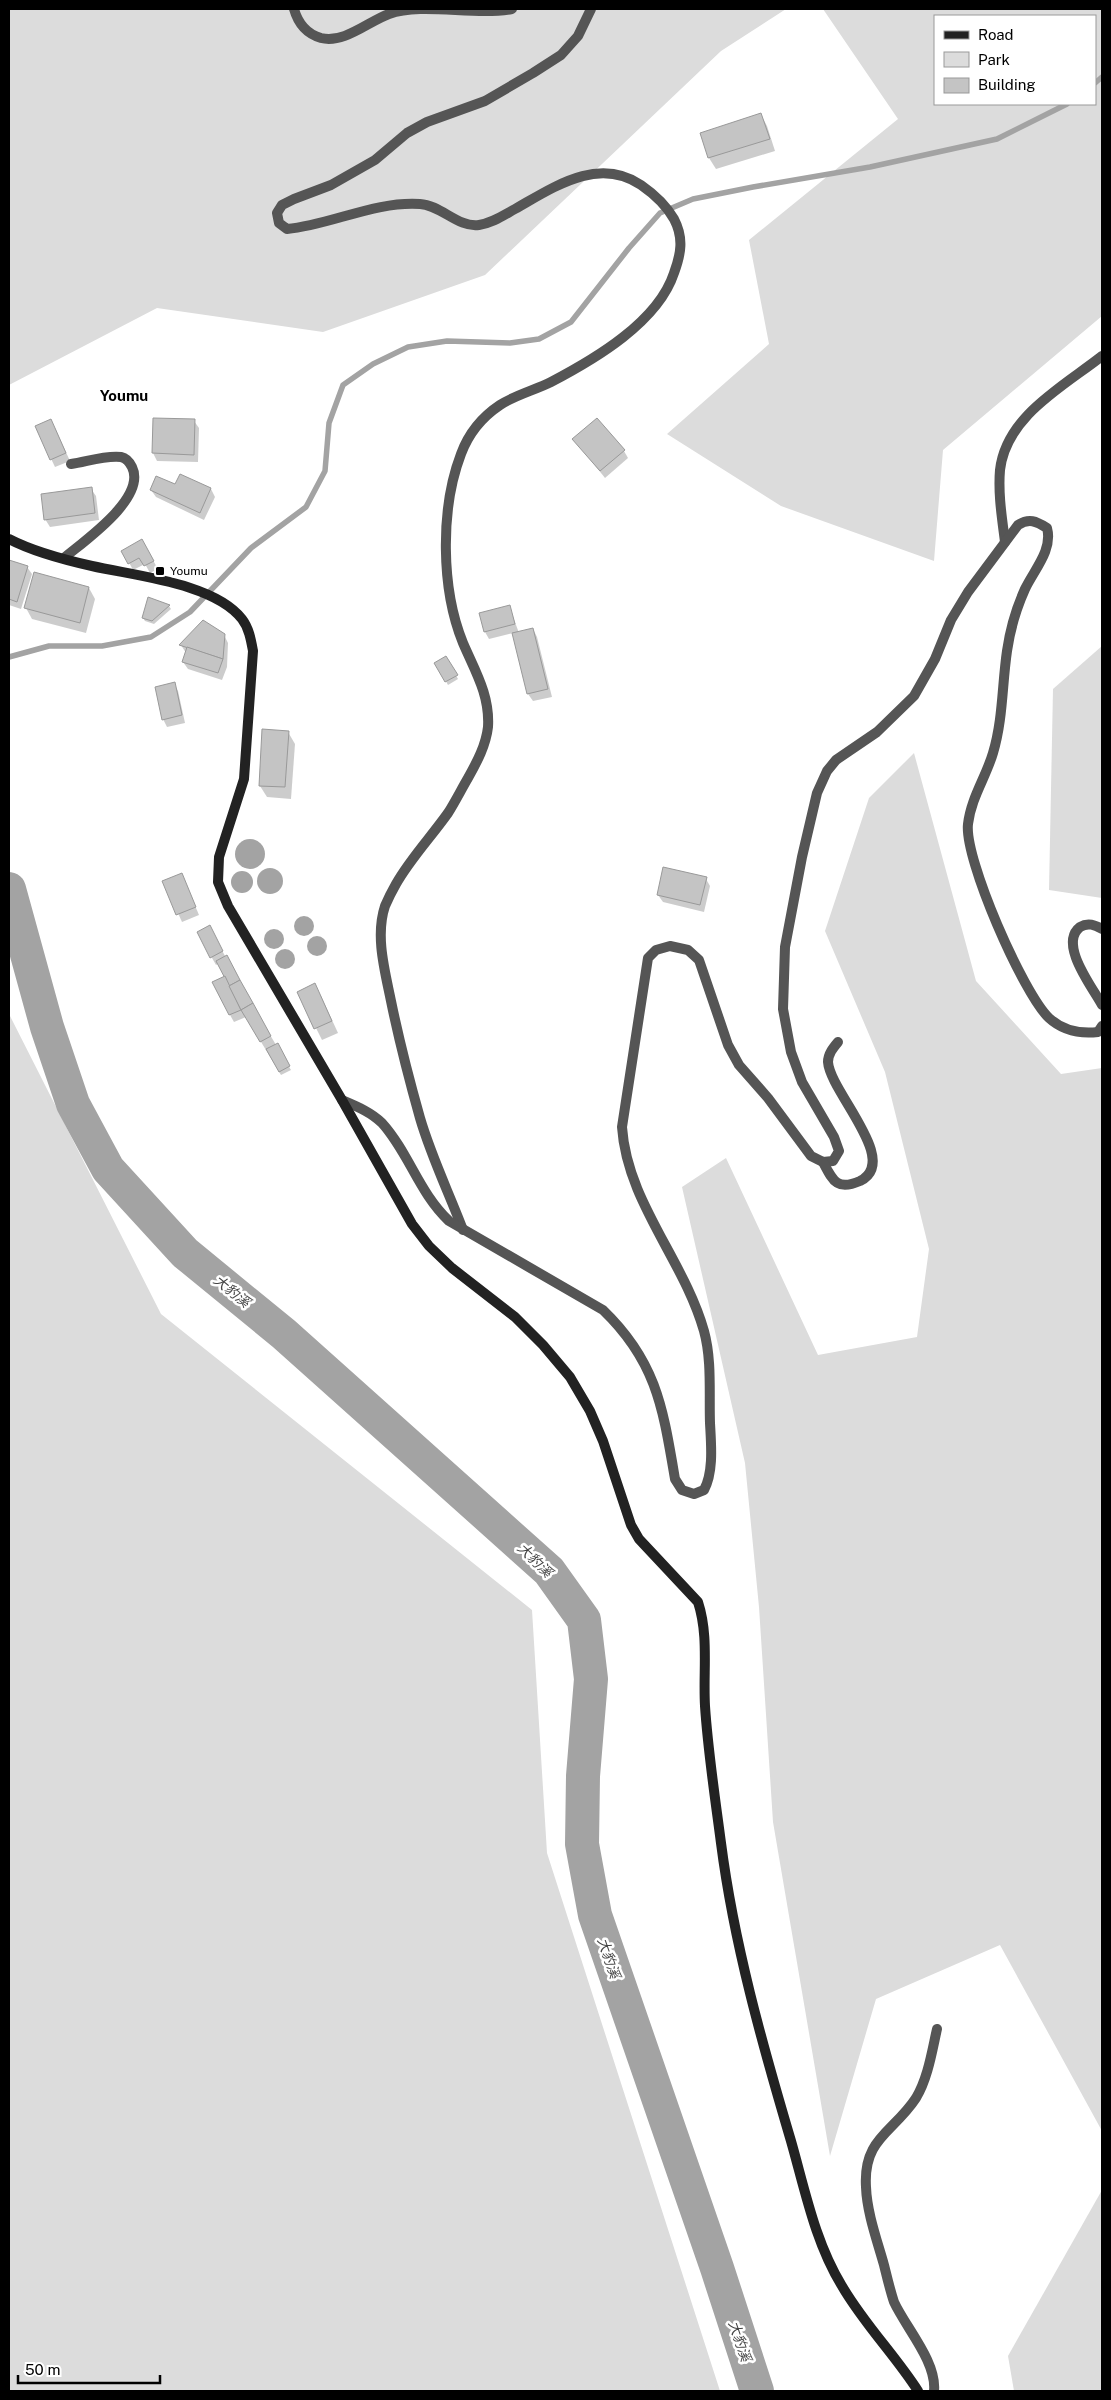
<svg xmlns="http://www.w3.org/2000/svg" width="1111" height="2400" font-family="'Public Sans','Noto Sans TC',sans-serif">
  <rect width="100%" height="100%" fill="#fff"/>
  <!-- green -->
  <g fill="#dcdcdc" fill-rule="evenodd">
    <path d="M 9,9 L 786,9 L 721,51 L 485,275 L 323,332 L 157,308 L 9,385 Z"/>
    <path d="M 823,9 L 1102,9 L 1102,316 L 943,450 L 934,561 L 781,506 L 667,434 L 769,344 L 749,240 L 898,119 ZM 1095,16 L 1095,104 L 935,104 L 935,16 Z"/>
    <path d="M 1102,646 L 1102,898 L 1049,890 L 1053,689 Z"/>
    <path d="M 914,753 L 976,981 L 1061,1074 L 1102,1068 L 1102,2131 L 1000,1945 L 876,1999 L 830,2156 L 773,1822 L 759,1607 L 745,1463 L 682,1187 L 726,1158 L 818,1355 L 917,1337 L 929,1249 L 885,1072 L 825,931 L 869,798 Z"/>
    <path d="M 9,1014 L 161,1314 L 532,1610 L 547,1853 L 720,2391 L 9,2391 Z"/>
    <path d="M 1102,2190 L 1102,2391 L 1014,2391 L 1008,2356 Z"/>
  </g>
  <!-- water -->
  <g fill="#a3a3a3">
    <circle cx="250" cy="854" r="15"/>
    <circle cx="270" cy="881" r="13"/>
    <circle cx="242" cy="882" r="11"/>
    <circle cx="304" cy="926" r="10"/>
    <circle cx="274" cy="939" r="10"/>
    <circle cx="317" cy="946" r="10"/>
    <circle cx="285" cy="959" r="10"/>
  </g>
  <!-- shadow -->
  <g fill="#0003">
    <path d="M 761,115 L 767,126 L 775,151 L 716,169 L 709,158 L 701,134 Z"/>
    <path d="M 154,419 L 194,421 L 199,428 L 198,462 L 157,461 L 153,453 Z"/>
    <path d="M 36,427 L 55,428 L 70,461 L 55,467 Z"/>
    <path d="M 574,439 L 624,451 L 628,458 L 605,478 Z"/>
    <path d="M 180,475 L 211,489 L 215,497 L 204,520 L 156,497 L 151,490 L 175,486 Z"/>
    <path d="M 91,489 L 96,496 L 99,520 L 50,527 L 45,519 Z"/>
    <path d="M 142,541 L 158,569 L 150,573 L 145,564 L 133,570 L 123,551 Z"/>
    <path d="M 9,561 L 27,567 L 32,574 L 21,609 L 9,605 Z"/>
    <path d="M 89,588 L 95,599 L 86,633 L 32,619 L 26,608 Z"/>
    <path d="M 148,599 L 169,606 L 171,609 L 154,624 L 145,621 L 143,618 Z"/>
    <path d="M 509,606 L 519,633 L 533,629 L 537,637 L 552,697 L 533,701 L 528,694 L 513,633 L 489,639 L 485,632 L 480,614 Z"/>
    <path d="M 224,635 L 228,643 L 227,667 L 222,680 L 188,669 L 183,662 L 186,653 L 181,645 Z"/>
    <path d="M 446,657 L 458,679 L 448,685 L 436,663 Z"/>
    <path d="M 174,684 L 178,691 L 185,723 L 167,727 L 163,719 Z"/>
    <path d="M 288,732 L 295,744 L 291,799 L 267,797 L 260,786 Z"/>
    <path d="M 182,875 L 199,915 L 182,922 L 164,882 Z"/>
    <path d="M 706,879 L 710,886 L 704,912 L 663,902 L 658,895 Z"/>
    <path d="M 209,927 L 254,1008 L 291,1070 L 281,1075 L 246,1017 L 234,1022 L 230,1015 L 214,983 L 226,977 L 219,963 L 216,965 L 198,933 Z"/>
    <path d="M 298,992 L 321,996 L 338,1033 L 322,1040 Z"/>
  </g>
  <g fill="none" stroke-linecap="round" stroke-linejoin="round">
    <!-- stream -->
    <g stroke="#a3a3a3" stroke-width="5.5">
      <path d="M 1095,83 L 1102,77"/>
      <path d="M 9,657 L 49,646 L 102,646 L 151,637 L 190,612 L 251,548 L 306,507 L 325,471 L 329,423 L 343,385 L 373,364 L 408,347 L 447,341 L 510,343 L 539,339 L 571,322 L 629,248 L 660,213 L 693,199 L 753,187 L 870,167 L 997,139 L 1067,104"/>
    </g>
    <!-- river -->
    <path stroke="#a3a3a3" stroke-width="34" d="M 9,889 L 47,1027 L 73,1104 L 108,1169 L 185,1253 L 284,1334 L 549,1571 L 584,1620 L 591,1679 L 583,1776 L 582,1844 L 595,1915 L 717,2268 L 757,2391"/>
  </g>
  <!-- building -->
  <g fill="#c4c4c4" stroke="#999">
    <path d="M 761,113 L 770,139 L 708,158 L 700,133 Z"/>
    <path d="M 153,418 L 195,419 L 194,455 L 152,453 Z"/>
    <path d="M 597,418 L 625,450 L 600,471 L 572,439 Z"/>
    <path d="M 51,419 L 66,453 L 50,460 L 35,426 Z"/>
    <path d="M 180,474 L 211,488 L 200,513 L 150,490 L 156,476 L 175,484 Z"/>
    <path d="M 92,487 L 95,513 L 44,520 L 41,494 Z"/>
    <path d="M 142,539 L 154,561 L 144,566 L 139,558 L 128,564 L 121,551 Z"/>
    <path d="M 9,560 L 28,566 L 17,602 L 9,599 Z"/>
    <path d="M 34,572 L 89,587 L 80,623 L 24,608 Z"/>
    <path d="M 148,597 L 170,605 L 152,621 L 142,618 Z"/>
    <path d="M 510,605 L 515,624 L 484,632 L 479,613 Z"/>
    <path d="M 203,620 L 225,634 L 223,659 L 179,645 Z"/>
    <path d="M 533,628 L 548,689 L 527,694 L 512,633 Z"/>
    <path d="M 187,647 L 223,659 L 218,673 L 182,662 Z"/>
    <path d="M 446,656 L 458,675 L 445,682 L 434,663 Z"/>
    <path d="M 175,682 L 182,715 L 162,720 L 155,687 Z"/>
    <path d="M 262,729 L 289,731 L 285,787 L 259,786 Z"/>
    <path d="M 663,867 L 707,877 L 700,905 L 657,895 Z"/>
    <path d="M 182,873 L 196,907 L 176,915 L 162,881 Z"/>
    <path d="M 210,925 L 223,951 L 210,958 L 197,932 Z"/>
    <path d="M 227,955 L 240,980 L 229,986 L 216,961 Z"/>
    <path d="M 225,976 L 241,1010 L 229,1015 L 212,982 Z"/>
    <path d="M 240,980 L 253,1003 L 241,1010 L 229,986 Z"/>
    <path d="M 315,983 L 332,1021 L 314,1029 L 297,992 Z"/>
    <path d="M 253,1003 L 271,1036 L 260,1042 L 241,1010 Z"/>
    <path d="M 278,1043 L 290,1066 L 279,1072 L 266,1049 Z"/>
  </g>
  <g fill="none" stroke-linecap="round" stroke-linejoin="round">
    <!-- lane -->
    <g stroke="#555" stroke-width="10">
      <path d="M 294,9 C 298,23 307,34 321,38 C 344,44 369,21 389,14 C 422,2 474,16 512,9"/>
      <path d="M 1005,542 C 1002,518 998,494 1000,470 C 1006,416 1064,386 1102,356"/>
      <path d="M 463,1230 C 449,1193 431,1156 420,1118 C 409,1079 399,1040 391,1001 C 385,971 375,936 385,906 C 388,899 392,891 396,884 C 410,859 431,837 448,813 C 455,802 461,790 468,778 C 477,762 486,745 488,727 C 490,695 475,671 463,643 C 441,589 440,509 461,454 C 468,435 482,417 500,405 C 515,395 535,390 551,382 C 595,359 658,322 674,273 C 681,254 684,238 674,219 C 666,205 654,194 641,185 C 598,156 554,187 515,209 C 504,215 493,223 479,225 C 458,228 441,205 420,204 C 374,201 331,225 287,229 L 279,223 L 277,213 L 282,205 L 294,199 L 331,185 L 375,160 L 407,133 L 427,122 L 485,101 L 533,73 L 561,55 L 578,36 L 591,9"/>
      <path d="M 934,2391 C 937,2362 906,2328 894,2302 C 890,2290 887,2277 884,2265 C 877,2240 867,2213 866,2187 C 863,2138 893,2133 916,2098 C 928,2078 932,2051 937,2029"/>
    </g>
    <!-- street -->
    <g stroke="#555" stroke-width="10">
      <path d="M 64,558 C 84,541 147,498 132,467 C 130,463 126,458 121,457 C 105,455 86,462 71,464"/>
      <path d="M 1102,929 C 1095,925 1088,922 1080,927 C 1058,944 1093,988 1102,1005"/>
      <path d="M 342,1100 C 356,1106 371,1112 382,1123 C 409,1153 419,1193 449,1221 L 603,1310 C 657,1362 663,1409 675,1479 L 682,1490 L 694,1494 L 704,1490 C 714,1472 711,1443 710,1423 C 709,1393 712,1360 704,1331 C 684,1260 627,1202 622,1127 L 648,958 L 656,950 L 670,946 L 688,950 L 699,960 L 728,1045 L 739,1065 L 768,1098 L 811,1156 L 823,1162 L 833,1161 L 839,1151 L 834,1137 L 802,1082 L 791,1052 L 783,1009 L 785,947 L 802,857 L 817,793 L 827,771 L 836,760 L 877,732 L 914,696 L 935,659 L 951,620 L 968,592 L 1018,525 C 1029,518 1036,521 1047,528 C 1053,550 1034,570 1025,589 C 1016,609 1010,630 1007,651 C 1002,685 1003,720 993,753 C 986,777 971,798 968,824 C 964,859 1023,993 1049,1018 C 1063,1031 1080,1034 1098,1032 L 1102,1026"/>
      <path d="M 823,1162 C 833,1181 837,1191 860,1181 C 901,1161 830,1092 828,1062 C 828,1054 833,1048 838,1042"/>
    </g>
    <!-- secondary -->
    <path stroke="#222" stroke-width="10" d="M 9,539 C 34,552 65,560 92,566 C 135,576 214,583 242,619 C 249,628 251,640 253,651 L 244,779 L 219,857 L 218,882 L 228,906 L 342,1100 L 412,1224 L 429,1246 L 452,1268 L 515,1317 L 543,1345 L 570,1377 L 590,1411 L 603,1441 L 631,1525 L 639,1539 L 698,1602 C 709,1636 703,1671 705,1706 C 708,1752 715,1797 721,1843 C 734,1944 762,2043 791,2141 C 805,2190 815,2242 842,2286 C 864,2324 895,2355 918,2391"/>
  </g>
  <!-- markers -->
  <rect fill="#000" stroke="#fff" stroke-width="2" x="155" y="566" width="10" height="10" rx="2.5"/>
  <g text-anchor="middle" stroke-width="5" stroke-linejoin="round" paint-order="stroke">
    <!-- poi labels -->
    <g font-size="12" fill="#000" stroke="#fff" text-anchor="start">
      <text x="170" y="575">Youmu</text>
    </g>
    <!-- water labels -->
    <g font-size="14" font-style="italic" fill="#444" stroke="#fff">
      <text transform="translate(232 1291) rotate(39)" y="5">大豹溪</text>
      <text transform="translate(535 1560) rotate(44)" y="5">大豹溪</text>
      <text transform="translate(609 1958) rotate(71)" y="5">大豹溪</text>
      <text transform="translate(740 2341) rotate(71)" y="5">大豹溪</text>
    </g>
    <!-- quarter labels -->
    <g font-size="15" font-weight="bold" fill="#000" stroke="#fff">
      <text x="124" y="401">Youmu</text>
    </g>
  </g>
  <!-- border -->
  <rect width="1111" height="2400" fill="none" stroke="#000000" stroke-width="20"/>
  <!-- legend -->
  <rect x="934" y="15" width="162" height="90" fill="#ffffff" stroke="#999999"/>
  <rect x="944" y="31" width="25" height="8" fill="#222222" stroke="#999999"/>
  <text x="978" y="40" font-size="15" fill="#000000">Road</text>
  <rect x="944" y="52" width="25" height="15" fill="#dcdcdc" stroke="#999999"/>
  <text x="978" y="65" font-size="15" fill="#000000">Park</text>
  <rect x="944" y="78" width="25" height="15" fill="#c4c4c4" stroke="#999999"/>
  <text x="978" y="90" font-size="15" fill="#000000">Building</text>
  <!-- scale -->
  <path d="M18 2375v8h142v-8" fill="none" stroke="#000000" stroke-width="2.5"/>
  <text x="25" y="2375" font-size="15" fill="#000000" stroke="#ffffff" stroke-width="4" paint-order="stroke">50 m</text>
</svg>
